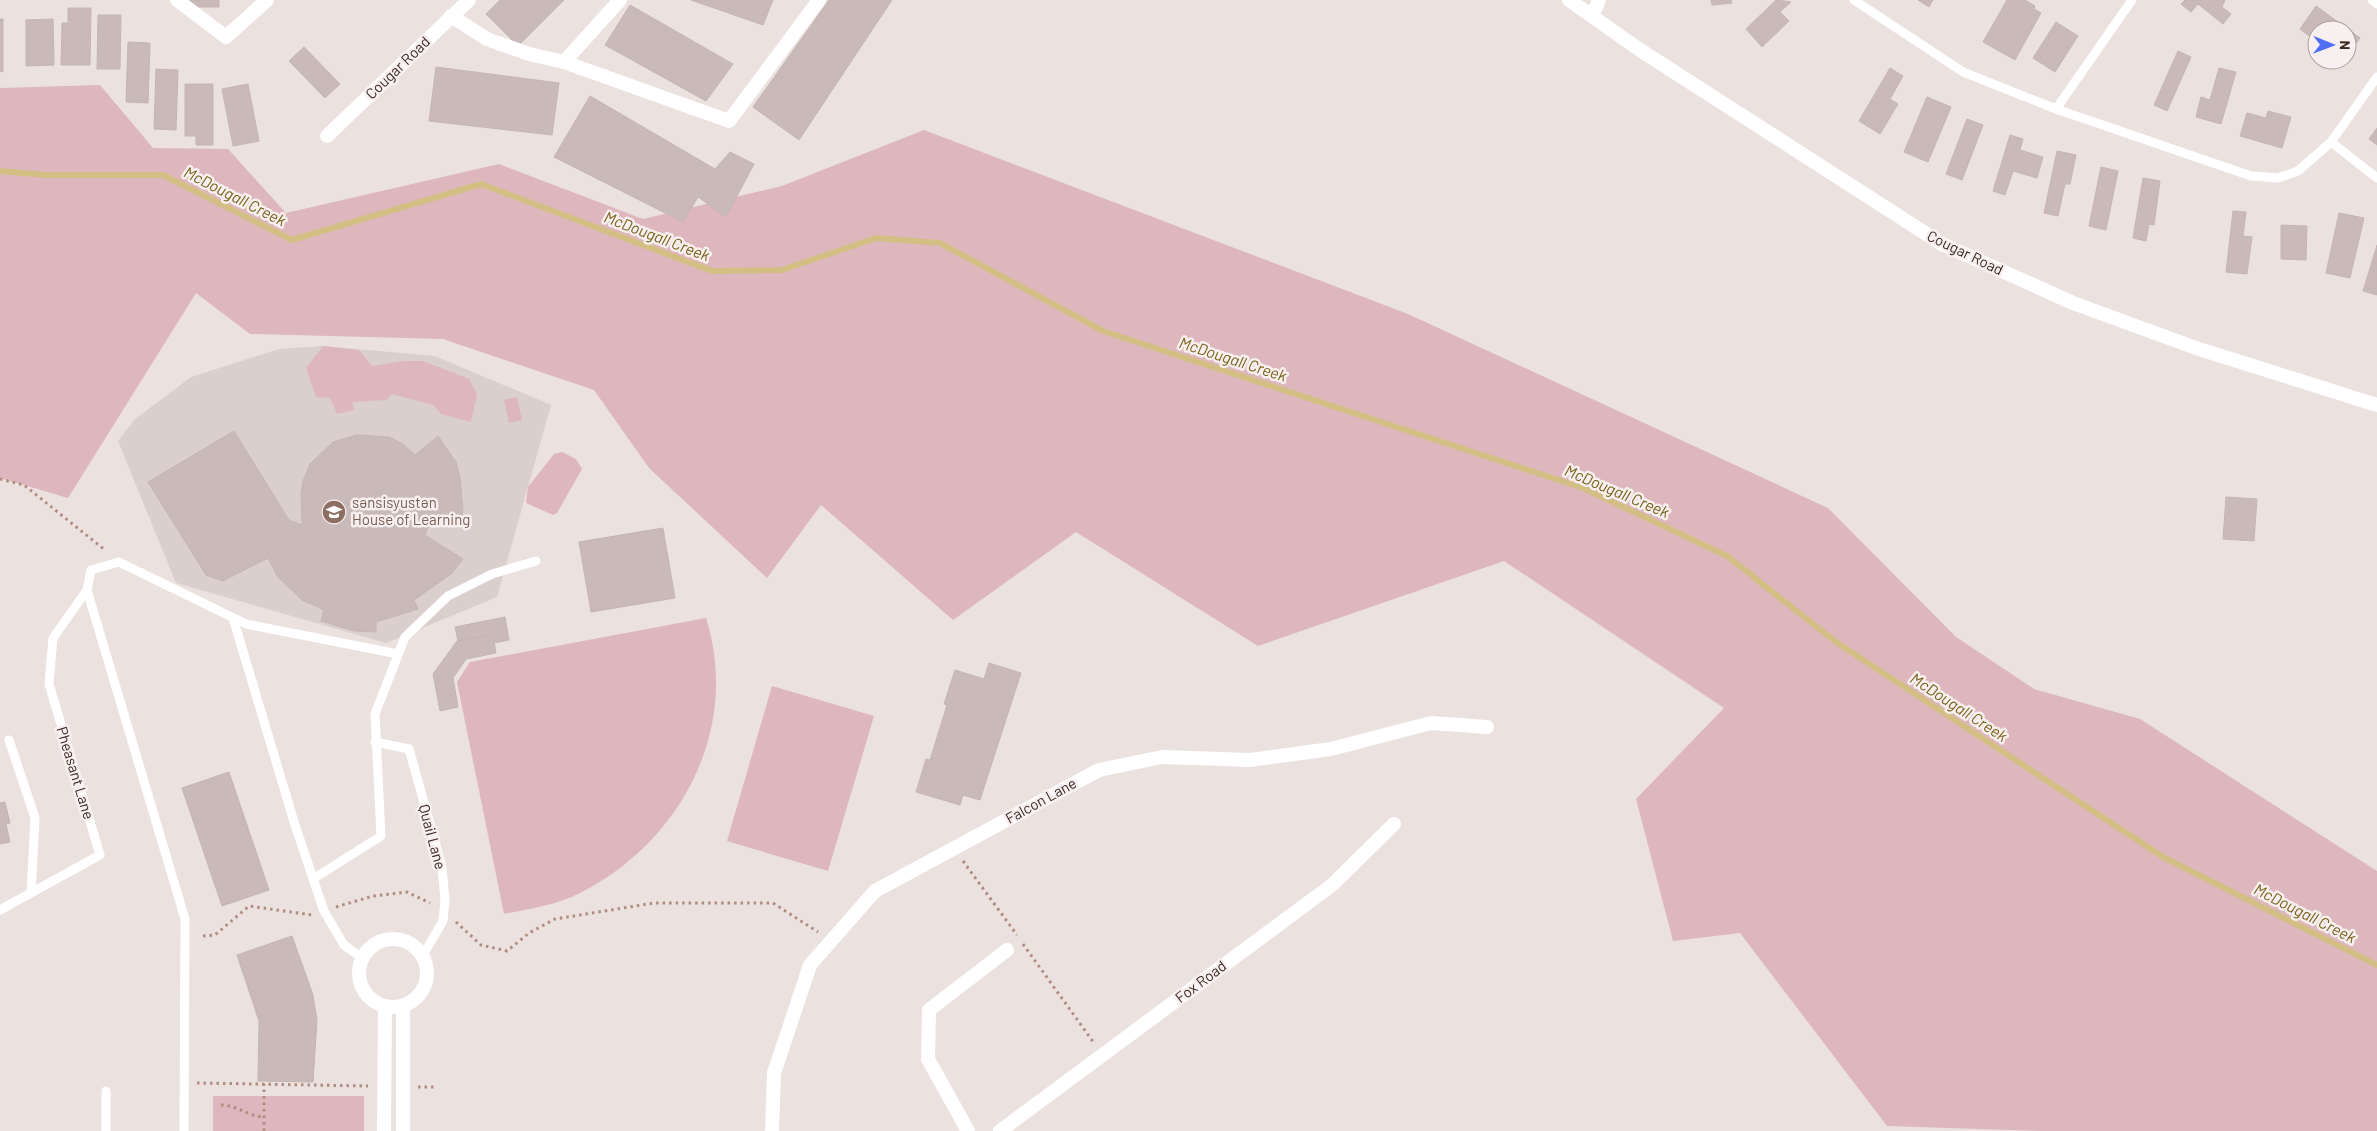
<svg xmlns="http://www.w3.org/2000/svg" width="2377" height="1131" font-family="Barlow,sans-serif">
  <rect width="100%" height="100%" fill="#ebe1df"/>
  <!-- built -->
  <path fill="#dbcfcd" d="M 323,346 L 435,356 L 551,405 L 497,597 L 386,643 L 176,583 L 118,441 L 135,419 L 191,377 L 279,349 Z"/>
  <!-- green -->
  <g fill="#ddb7bd">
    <path d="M 100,85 L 153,148 L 228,149 L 286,213 L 499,164 L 643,219 L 782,186 L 924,130 L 1408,314 L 1828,508 L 1956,637 L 2034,689 L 2140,719 L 2377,871 L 2377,1131 L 2040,1131 L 1887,1126 L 1740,933 L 1673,941 L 1636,799 L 1724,708 L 1504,561 L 1258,646 L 1076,532 L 953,620 L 821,505 L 767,578 L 649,468 L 594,390 L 443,339 L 250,334 L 196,293 L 68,498 L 0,478 L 0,88 Z"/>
    <path d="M 323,346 L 359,350 L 372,366 L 404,361 L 423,361 L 469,379 L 477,394 L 471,422 L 441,414 L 433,405 L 392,394 L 386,400 L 352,402 L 354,410 L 337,414 L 330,398 L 316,397 L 306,368 Z"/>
    <path d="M 517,397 L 522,420 L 509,423 L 504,400 Z"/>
    <path d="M 562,452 L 576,459 L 582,469 L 557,513 L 553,515 L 526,503 L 528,487 L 554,454 Z"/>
    <path d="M 706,618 C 741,729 681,842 580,893 C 557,905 529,909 504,914 L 457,682 L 470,662 Z"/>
    <path d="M 772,686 L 874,716 L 828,871 L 727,841 Z"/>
    <rect x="213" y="1096" width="151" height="35"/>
  </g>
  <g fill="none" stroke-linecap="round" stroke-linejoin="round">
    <!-- stream -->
    <path stroke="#d3be84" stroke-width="6" d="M 0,171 L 45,175 L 163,175 L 292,240 L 481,184 L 712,271 L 782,270 L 876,238 L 940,243 L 1103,331 L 1583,488 L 1727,556 L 1836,642 L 2163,857 L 2377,965"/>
  </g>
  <!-- building -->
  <g fill="#c9bab9" stroke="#c5b5b2">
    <rect x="189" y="0" width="30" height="7"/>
    <path d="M 500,0 L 564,0 L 518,46 L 486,14 Z"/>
    <path d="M 691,0 L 773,0 L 763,25 Z"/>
    <path d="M 829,0 L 892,0 L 799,140 L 753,107 Z"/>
    <path d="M 1711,0 L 1731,0 L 1732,3 L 1712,5 Z"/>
    <path d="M 1776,0 L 1791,2 L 1780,12 L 1789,21 L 1762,47 L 1746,29 Z"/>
    <path d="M 1918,0 L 1933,0 L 1929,7 Z"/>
    <path d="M 2007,0 L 2025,0 L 2035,6 L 2034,9 L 2041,13 L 2015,60 L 1983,42 Z"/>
    <path d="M 2185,0 L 2225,0 L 2222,7 L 2231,14 L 2223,24 L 2198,4 L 2191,12 L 2181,4 Z"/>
    <path d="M 630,5 L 733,64 L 706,101 L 605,45 Z"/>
    <path d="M 2316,6 L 2360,38 L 2347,56 L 2347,30 L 2317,30 L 2317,42 L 2300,29 Z"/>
    <path d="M 68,8 L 91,8 L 90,65 L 61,65 L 62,23 L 68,23 Z"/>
    <path d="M 98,15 L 121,15 L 120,69 L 97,69 Z"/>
    <path d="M 0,19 L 3,19 L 3,72 L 0,71 Z"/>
    <path d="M 53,19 L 54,65 L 26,66 L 26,20 Z"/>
    <path d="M 2056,22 L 2078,36 L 2055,72 L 2033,58 Z"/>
    <path d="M 128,42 L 150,43 L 148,103 L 126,102 Z"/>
    <path d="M 304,47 L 340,84 L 325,98 L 289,61 Z"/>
    <path d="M 2178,51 L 2191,57 L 2167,111 L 2154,105 Z"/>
    <path d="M 436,67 L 559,83 L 552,135 L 429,121 Z"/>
    <path d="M 1890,68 L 1903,76 L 1890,99 L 1898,104 L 1880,134 L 1859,121 Z"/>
    <path d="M 2219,68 L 2236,72 L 2221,124 L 2196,117 L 2201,97 L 2210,100 Z"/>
    <path d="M 156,69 L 178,70 L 176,130 L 154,129 Z"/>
    <path d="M 185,84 L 213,84 L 213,145 L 196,145 L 196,136 L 185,136 Z"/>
    <path d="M 248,84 L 259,141 L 233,146 L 222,89 Z"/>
    <path d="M 590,96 L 715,169 L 730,152 L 754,164 L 726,217 L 698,197 L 683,222 L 554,157 Z"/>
    <path d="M 1927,97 L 1951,107 L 1928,162 L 1904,152 Z"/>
    <path d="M 2268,111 L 2291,117 L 2282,148 L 2240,136 L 2247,113 L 2266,118 Z"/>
    <path d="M 1967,119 L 1983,125 L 1962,180 L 1946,174 Z"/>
    <path d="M 2377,128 L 2377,145 L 2369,139 Z"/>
    <path d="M 2010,135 L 2023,139 L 2020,150 L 2043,157 L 2037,178 L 2013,171 L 2005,195 L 1993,191 Z"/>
    <path d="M 2057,151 L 2076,155 L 2070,184 L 2065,184 L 2058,216 L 2044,213 Z"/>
    <path d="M 2101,167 L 2118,171 L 2106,230 L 2089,226 Z"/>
    <path d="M 2143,178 L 2160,181 L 2154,225 L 2149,224 L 2146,241 L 2133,238 Z"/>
    <path d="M 2233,211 L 2246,212 L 2243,236 L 2252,237 L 2247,274 L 2226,272 Z"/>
    <path d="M 2339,213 L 2364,218 L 2350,278 L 2326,273 Z"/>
    <path d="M 2281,225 L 2307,226 L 2306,260 L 2281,259 Z"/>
    <path d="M 2377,245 L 2377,295 L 2363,291 Z"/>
    <path d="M 234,431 L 289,520 L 302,525 L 301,494 L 303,481 L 310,464 L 333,442 L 356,435 L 389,437 L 403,444 L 415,455 L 438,436 L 456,462 L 460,477 L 463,510 L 460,526 L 431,520 L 425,535 L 463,559 L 451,574 L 414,600 L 418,609 L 376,622 L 376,632 L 354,631 L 321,621 L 324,610 L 302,600 L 277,576 L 268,558 L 223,581 L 206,575 L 148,482 Z"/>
    <path d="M 2226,497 L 2257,499 L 2254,541 L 2223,539 Z"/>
    <path d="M 663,528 L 675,598 L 591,612 L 579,542 Z"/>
    <path d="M 505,617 L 509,640 L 494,643 L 493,635 L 458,641 L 455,627 Z"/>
    <path d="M 493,635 L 496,653 L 466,659 L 453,678 L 458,707 L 440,711 L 433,674 L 457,641 Z"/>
    <path d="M 989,663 L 1021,673 L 980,800 L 963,795 L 960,805 L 916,792 L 926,759 L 930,760 L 947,705 L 944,704 L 955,670 L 984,679 Z"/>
    <path d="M 229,772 L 269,890 L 222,906 L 182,788 Z"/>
    <path d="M 5,802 L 10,823 L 6,824 L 10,842 L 0,844 L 0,803 Z"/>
    <path d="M 292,936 L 313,995 L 317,1020 L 313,1082 L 258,1081 L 259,1021 L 237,955 Z"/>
  </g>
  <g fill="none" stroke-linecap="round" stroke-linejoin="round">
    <!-- path -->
    <g stroke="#b08b7e" stroke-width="3" stroke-dasharray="2.5 4" stroke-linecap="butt">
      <path d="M 0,479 L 24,485 L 105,550"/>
      <path d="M 963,861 L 1017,935"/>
      <path d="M 336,907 L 373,896 L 407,892 L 430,903"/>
      <path d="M 456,922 L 481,945 L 507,951 L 529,933 L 555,919 L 654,903 L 773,903 L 818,932"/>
      <path d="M 203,936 L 215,935 L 249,906 L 312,915"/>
      <path d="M 1023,944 L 1094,1043"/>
      <path d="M 197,1083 L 368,1086"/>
      <path d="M 418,1087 L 435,1087"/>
      <path d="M 221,1105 C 237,1105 247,1116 264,1117"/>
      <path d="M 264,1131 L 264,1084"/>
    </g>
    <!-- service -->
    <g stroke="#fff" stroke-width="9">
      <path d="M 1854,0 L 1963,72 L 2056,109 L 2251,176 L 2278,178 L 2298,171 L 2331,142 L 2377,178"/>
      <path d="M 2372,0 L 2377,4"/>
      <path d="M 2056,109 L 2132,0"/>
      <path d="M 2331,142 L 2377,77"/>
      <path d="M 233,618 L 295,825 L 324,911 L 344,945 L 362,958"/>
      <path d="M 9,740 L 35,818 L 31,893"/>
      <path d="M 375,742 L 409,749 L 442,867 L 445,900 L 443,921 L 423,955"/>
      <path d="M 313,879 L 381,836 L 375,714 L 405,637 L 448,596 L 492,574 L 536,561"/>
      <path d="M 0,910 L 100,855 L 49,684 L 53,638 L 87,590"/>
      <path d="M 106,1131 L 106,1091"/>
      <path d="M 184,1131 L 185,919 L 87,590 L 91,570 L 119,562 L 246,624 L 398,654"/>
    </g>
    <!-- minor -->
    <g stroke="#fff" stroke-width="14">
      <path d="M 177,0 L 226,37 L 267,0"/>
      <path d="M 451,16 L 487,39 L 529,54 L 564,62 L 729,121 L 819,0"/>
      <path d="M 1592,16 L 1599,0"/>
      <path d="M 564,62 L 620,0"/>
      <path d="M 327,136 L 469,0"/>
      <circle cx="393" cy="973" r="34"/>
      <path d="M 384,1131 L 385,1006"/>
      <path d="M 403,1131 L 403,1006"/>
      <path d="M 772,1131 L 774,1073 L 810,965 L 875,891 L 1099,770 L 1162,757 L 1250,760 L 1331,749 L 1431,723 L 1487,727"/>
      <path d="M 968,1131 L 928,1059 L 929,1010 L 1007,950"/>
      <path d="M 1000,1131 L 1332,885 L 1394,824"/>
    </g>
    <!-- tertiary -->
    <path stroke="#fff" stroke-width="14" d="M 1569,0 L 1640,50 L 1942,244 L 2073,303 L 2196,348 L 2377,405"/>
  </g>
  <!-- icons -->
  <defs>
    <g id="school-disc" transform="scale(1.25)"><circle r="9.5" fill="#8d6e63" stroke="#f8f0f0"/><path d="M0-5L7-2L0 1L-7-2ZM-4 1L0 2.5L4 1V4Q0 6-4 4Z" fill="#fff"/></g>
  </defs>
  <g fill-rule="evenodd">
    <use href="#school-disc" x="334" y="512"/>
  </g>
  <g text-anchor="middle" stroke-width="5" stroke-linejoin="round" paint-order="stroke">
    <!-- street labels -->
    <g font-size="15" fill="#3c2820" stroke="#f8f0f0">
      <text transform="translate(398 68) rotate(-44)" y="5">Cougar Road</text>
      <text transform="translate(1965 253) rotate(26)" y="5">Cougar Road</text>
      <text transform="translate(75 773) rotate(73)" y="5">Pheasant Lane</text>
      <text transform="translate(1041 801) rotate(-29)" y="5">Falcon Lane</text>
      <text transform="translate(432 837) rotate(75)" y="5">Quail Lane</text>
      <text transform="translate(1201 982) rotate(-37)" y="5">Fox Road</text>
    </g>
    <!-- education labels -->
    <g font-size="15" fill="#785e54" stroke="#f8f0f0" text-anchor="start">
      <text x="352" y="508">sənsisyustən<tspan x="352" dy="17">House of Learning</tspan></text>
    </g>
    <!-- water labels -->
    <g font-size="16" font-style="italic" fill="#7a6118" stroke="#f8f0f0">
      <text transform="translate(235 196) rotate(27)" y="6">McDougall Creek</text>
      <text transform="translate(657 236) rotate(21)" y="6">McDougall Creek</text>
      <text transform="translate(1233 359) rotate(18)" y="6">McDougall Creek</text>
      <text transform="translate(1617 491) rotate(23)" y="6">McDougall Creek</text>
      <text transform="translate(1959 707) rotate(33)" y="6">McDougall Creek</text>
      <text transform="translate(2305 913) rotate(27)" y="6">McDougall Creek</text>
    </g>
  </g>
  <!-- north arrow -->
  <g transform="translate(2332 45) rotate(91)"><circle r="24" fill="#f8f0f0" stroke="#ada09d"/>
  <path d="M0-4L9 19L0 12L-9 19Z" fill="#516ef7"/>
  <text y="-8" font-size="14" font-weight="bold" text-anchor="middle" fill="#3c2820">N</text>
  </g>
</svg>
